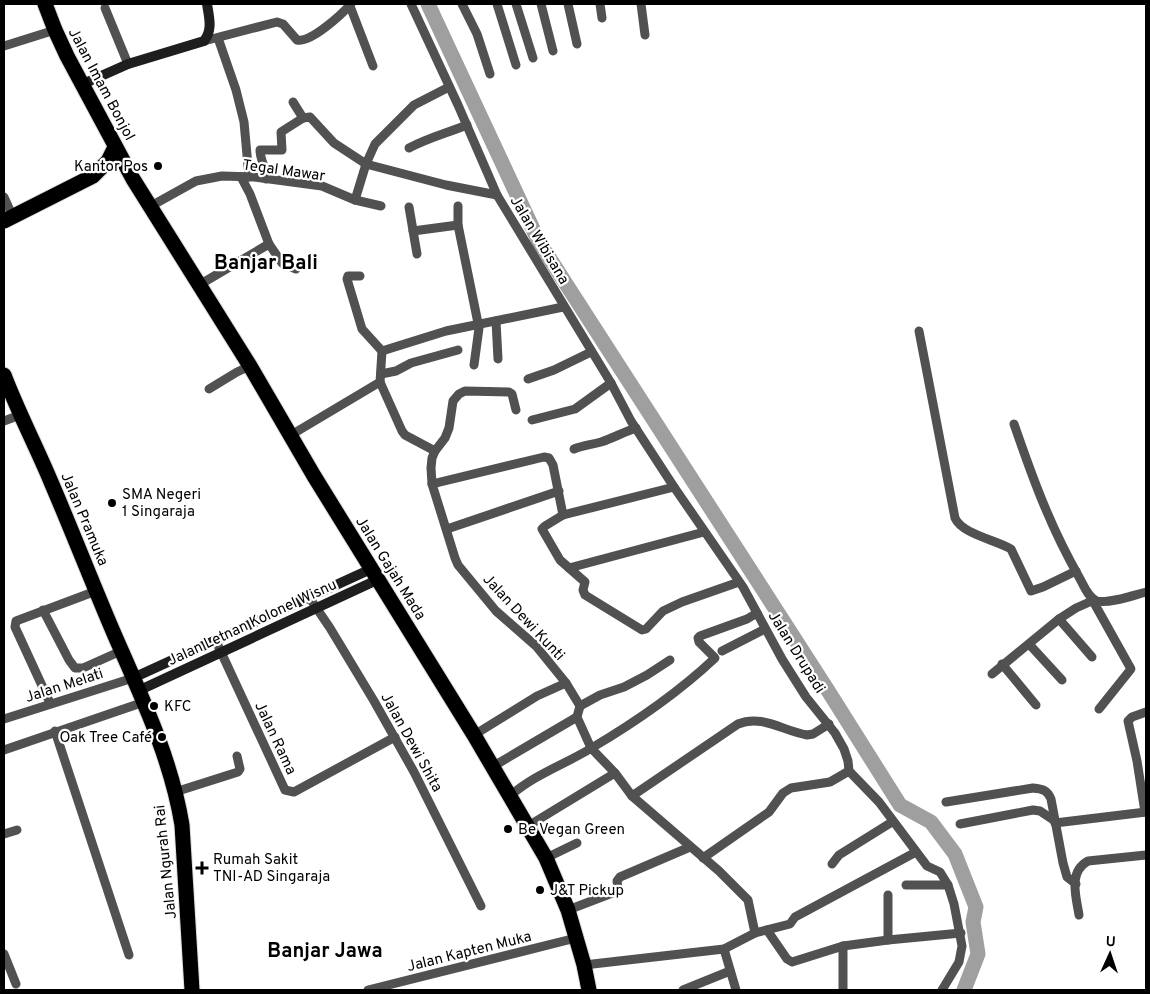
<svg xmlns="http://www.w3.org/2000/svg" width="1150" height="994" font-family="Overpass,sans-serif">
  <rect width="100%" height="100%" fill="#fff"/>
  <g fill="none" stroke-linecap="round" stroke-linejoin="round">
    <!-- river -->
    <path stroke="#9f9f9f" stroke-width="15" d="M 428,4 L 539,242 L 827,689 L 900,805 L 931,822 L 955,854 L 976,907 L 973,922 L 978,954 L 964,990"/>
    <!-- highway casing -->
    <g stroke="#dbdbdb" stroke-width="17">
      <g id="highway">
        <path d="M 45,4 L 55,30 L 67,56 L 133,179 L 250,366 L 314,476 L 474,735 L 546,858 L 568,910 L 584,965 L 589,990"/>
        <path d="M 4,221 L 93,176 L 108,161 L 115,147"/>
        <path d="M 4,375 C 18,412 36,446 51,482 C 73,533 93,585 115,636 C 142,698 171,758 182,825 L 192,990"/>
      </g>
    </g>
    <!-- street -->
    <g stroke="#515151" stroke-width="9">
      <path d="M 411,4 L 458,105 L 497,195 L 611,383 L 631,421 L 674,487 L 563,515 L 545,526 L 542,529 L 560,560 L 585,582 L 583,590 L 585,595 L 642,630 L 646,629 L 663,611 L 682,602 L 739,582"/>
      <path d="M 462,4 L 477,34 L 490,74"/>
      <path d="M 497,4 L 516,65"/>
      <path d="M 516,4 L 533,58"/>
      <path d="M 541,4 L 553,51"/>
      <path d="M 568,4 L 577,44"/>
      <path d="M 600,4 L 602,18"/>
      <path d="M 641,4 L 645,35"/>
      <path d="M 350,6 L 373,66"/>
      <path d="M 105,8 L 128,64"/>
      <path d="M 218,38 L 236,90 L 244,122 L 249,177"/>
      <path d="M 204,41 L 277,22 L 283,24 L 297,40 C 311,43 342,14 351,4"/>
      <path d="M 4,46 L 55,30"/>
      <path d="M 293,102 L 303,118 L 310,117 L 334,143 L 366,164 L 446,185 L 497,195"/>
      <path d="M 409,148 C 428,138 447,133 467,125"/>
      <path d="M 241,177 L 250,194 L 269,244 L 282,263 L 296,269"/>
      <path d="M 266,179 C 267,168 260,161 260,150 L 282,150 L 281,132 L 303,118"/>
      <path d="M 4,197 L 13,217"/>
      <path d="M 355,200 L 366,164 L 375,144 L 414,105 L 449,87"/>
      <path d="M 151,206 L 196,181 L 222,176 L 254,177 L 322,186 L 355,200 L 381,206"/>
      <path d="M 458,206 L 458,225 L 479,328 L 474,365"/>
      <path d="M 409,207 L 417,254"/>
      <path d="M 413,231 L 458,225"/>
      <path d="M 360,276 L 348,276 L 347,279 L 362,329 L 382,351"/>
      <path d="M 199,285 L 269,244"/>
      <path d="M 496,321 L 498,359"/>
      <path d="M 919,331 L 955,518 C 962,534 996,540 1011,549 L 1031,591 L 1043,587 L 1076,571"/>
      <path d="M 382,351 L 446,331 L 563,307"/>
      <path d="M 381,374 L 396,371 L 411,363 L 458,350"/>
      <path d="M 528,379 L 554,370 L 591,352"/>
      <path d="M 380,382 L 402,431 L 405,435 L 435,451"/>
      <path d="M 209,389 L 237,372 L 250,366"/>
      <path d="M 516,410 L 512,394 L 509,392 L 465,391 L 459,394 L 453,401 L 449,428 L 445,438 L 435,451 L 432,458 L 431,468 L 432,484 L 455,558 L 458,565 L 496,611 L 536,646 L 566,683 L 580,706 L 577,717 L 591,748 L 615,773 L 632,796 L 719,871 L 748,900 L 755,933"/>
      <path d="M 532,420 L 575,409 L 611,383"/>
      <path d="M 4,421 L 20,415"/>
      <path d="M 1014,424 C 1033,479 1050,526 1079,577 C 1083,584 1088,598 1097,601 C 1109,604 1134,595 1146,592"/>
      <path d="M 291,435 L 380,382 L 382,351"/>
      <path d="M 574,449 C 584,445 591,445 601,442 C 613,438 624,432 636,428"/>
      <path d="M 432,484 L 544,457 L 549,458 L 553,465 L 563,515"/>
      <path d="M 674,487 L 743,587 L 782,659 L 806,697 L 835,733 L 844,749 L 848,761 L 849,771 L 879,802 L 927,866 L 940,872 L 948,885 L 954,904 L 962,946 L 959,962 L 942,990"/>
      <path d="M 447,529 L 559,491"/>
      <path d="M 569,568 L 704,532"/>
      <path d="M 309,597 L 330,628 L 374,701 L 414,772 L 481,906"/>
      <path d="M 1093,601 L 1131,669 L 1099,709"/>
      <path d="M 43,610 L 69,660 L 75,668 L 83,668 L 121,651"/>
      <path d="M 1059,619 L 1092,657"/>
      <path d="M 215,639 L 285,790 L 294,792 L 395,737"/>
      <path d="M 1029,644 L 1062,680"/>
      <path d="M 722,651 L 765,629"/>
      <path d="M 1002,664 L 1036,705"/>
      <path d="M 992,674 L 1059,619 L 1076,608 L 1094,600"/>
      <path d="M 50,703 L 15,627 L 16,621 L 96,591"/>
      <path d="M 580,706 L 600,695 L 624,687 L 647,675 L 670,660"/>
      <path d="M 4,719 L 133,678"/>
      <path d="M 55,731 L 129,955"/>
      <path d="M 474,735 L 537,696 L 566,683"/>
      <path d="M 4,750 L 144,702"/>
      <path d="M 492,767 L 577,717"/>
      <path d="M 175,792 L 238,772 L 240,769 L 237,756"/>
      <path d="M 510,796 C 534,775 563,765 590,749 C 634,723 678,693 715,658 L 699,642 L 698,638 L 700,636 L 747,619 L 757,613"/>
      <path d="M 632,796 L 738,724 C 762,714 783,731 807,735 L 813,734 L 829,724"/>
      <path d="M 946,802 L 1033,788 C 1043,789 1047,790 1051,799 L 1063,863 L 1067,877 L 1076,884"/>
      <path d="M 1145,812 L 1137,761 L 1128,721 L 1132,717 L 1146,712"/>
      <path d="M 1055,823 L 1146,812"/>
      <path d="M 960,824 L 1033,810 L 1040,811 L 1055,821"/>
      <path d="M 528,826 L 615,773"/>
      <path d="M 4,834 L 17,830"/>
      <path d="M 546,858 L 577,843"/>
      <path d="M 703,858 L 769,812 L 783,793 L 791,788 L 830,782 L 849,771"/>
      <path d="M 832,864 L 839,855 L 892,822"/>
      <path d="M 906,885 L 948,885"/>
      <path d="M 888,895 L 888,940"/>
      <path d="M 568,910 L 615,892 L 618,888 L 617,881 L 620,877 L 690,847"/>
      <path d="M 1079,915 C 1076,896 1068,872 1088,861 L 1146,855"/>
      <path d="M 767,930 L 787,959 L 792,962 L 843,946 L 888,940 L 961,933"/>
      <path d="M 843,946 L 843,990"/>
      <path d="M 724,949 L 736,990"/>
      <path d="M 4,954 L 16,984"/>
      <path d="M 584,965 L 724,949 L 755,933 L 790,924 L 795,917 L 916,852"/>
      <path d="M 368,990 L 576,938"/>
      <path d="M 683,990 L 730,971"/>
    </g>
    <!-- secondary -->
    <g stroke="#1e1e1e" stroke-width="10">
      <path d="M 83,84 L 128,64 L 204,41 C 213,30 209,17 207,4"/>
      <path d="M 133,678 L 371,569"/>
      <path d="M 140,690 L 377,580"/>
    </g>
    <!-- highway -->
    <use href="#highway" stroke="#000" stroke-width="15"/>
  </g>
  <!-- markers -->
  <g fill="#000" stroke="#fff" stroke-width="2">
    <circle cx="158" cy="166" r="5"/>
    <circle cx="112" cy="503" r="5"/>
    <circle cx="154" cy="706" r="5"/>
    <circle cx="162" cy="737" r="5"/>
    <circle cx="508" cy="829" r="5"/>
    <path d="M199.5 860.5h5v5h5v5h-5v5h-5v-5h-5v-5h5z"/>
    <circle cx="540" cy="890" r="5"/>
  </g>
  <g text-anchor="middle" stroke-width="4.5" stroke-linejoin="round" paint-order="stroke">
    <!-- street labels -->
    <g font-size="15" fill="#000" stroke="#fff">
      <text transform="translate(102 84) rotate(62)" y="5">Jalan Imam Bonjol</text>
      <text transform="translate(284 170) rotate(8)" y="5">Tegal Mawar</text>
      <text transform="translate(540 240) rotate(59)" y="5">Jalan Wibisana</text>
      <text transform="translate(85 519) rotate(67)" y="5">Jalan Pramuka</text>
      <text transform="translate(391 568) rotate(58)" y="5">Jalan Gajah Mada</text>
      <text transform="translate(524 617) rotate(47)" y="5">Jalan Dewi Kunti</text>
      <text transform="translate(252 622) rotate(-25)" y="5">Jalan Letnan Kolonel Wisnu</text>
      <text transform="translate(797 652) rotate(58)" y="5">Jalan Drupadi</text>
      <text transform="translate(64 685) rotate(-18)" y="5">Jalan Melati</text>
      <text transform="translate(276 738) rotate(65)" y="5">Jalan Rama</text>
      <text transform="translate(412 742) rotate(61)" y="5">Jalan Dewi Shita</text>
      <text transform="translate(165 862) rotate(-96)" y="5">Jalan Ngurah Rai</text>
      <text transform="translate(469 951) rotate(-14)" y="5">Jalan Kapten Muka</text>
    </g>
    <!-- poi labels -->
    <g font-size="15" fill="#000" stroke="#fff" text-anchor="start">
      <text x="148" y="171" text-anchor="end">Kantor Pos</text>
      <text x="122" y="499">SMA Negeri<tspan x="122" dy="17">1 Singaraja</tspan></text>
      <text x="164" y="711">KFC</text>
      <text x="152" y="742" text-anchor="end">Oak Tree Café</text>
      <text x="518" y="834">Be Vegan Green</text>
      <text x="213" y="864">Rumah Sakit<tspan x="213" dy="17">TNI-AD Singaraja</tspan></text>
      <text x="550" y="895">J&amp;T Pickup</text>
    </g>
    <!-- district labels -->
    <g font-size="20" font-weight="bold" fill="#000" stroke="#fff">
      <text x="266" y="269">Banjar Bali</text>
      <text x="325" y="957">Banjar Jawa</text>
    </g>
  </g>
  <!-- border -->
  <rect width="1150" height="994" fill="none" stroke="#000000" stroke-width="10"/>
  <!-- north arrow -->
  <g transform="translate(1110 954) rotate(3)" stroke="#ffffff" stroke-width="4" paint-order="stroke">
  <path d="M0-4L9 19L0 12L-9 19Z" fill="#000000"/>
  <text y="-8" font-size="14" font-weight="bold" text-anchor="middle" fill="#000000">U</text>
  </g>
</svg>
